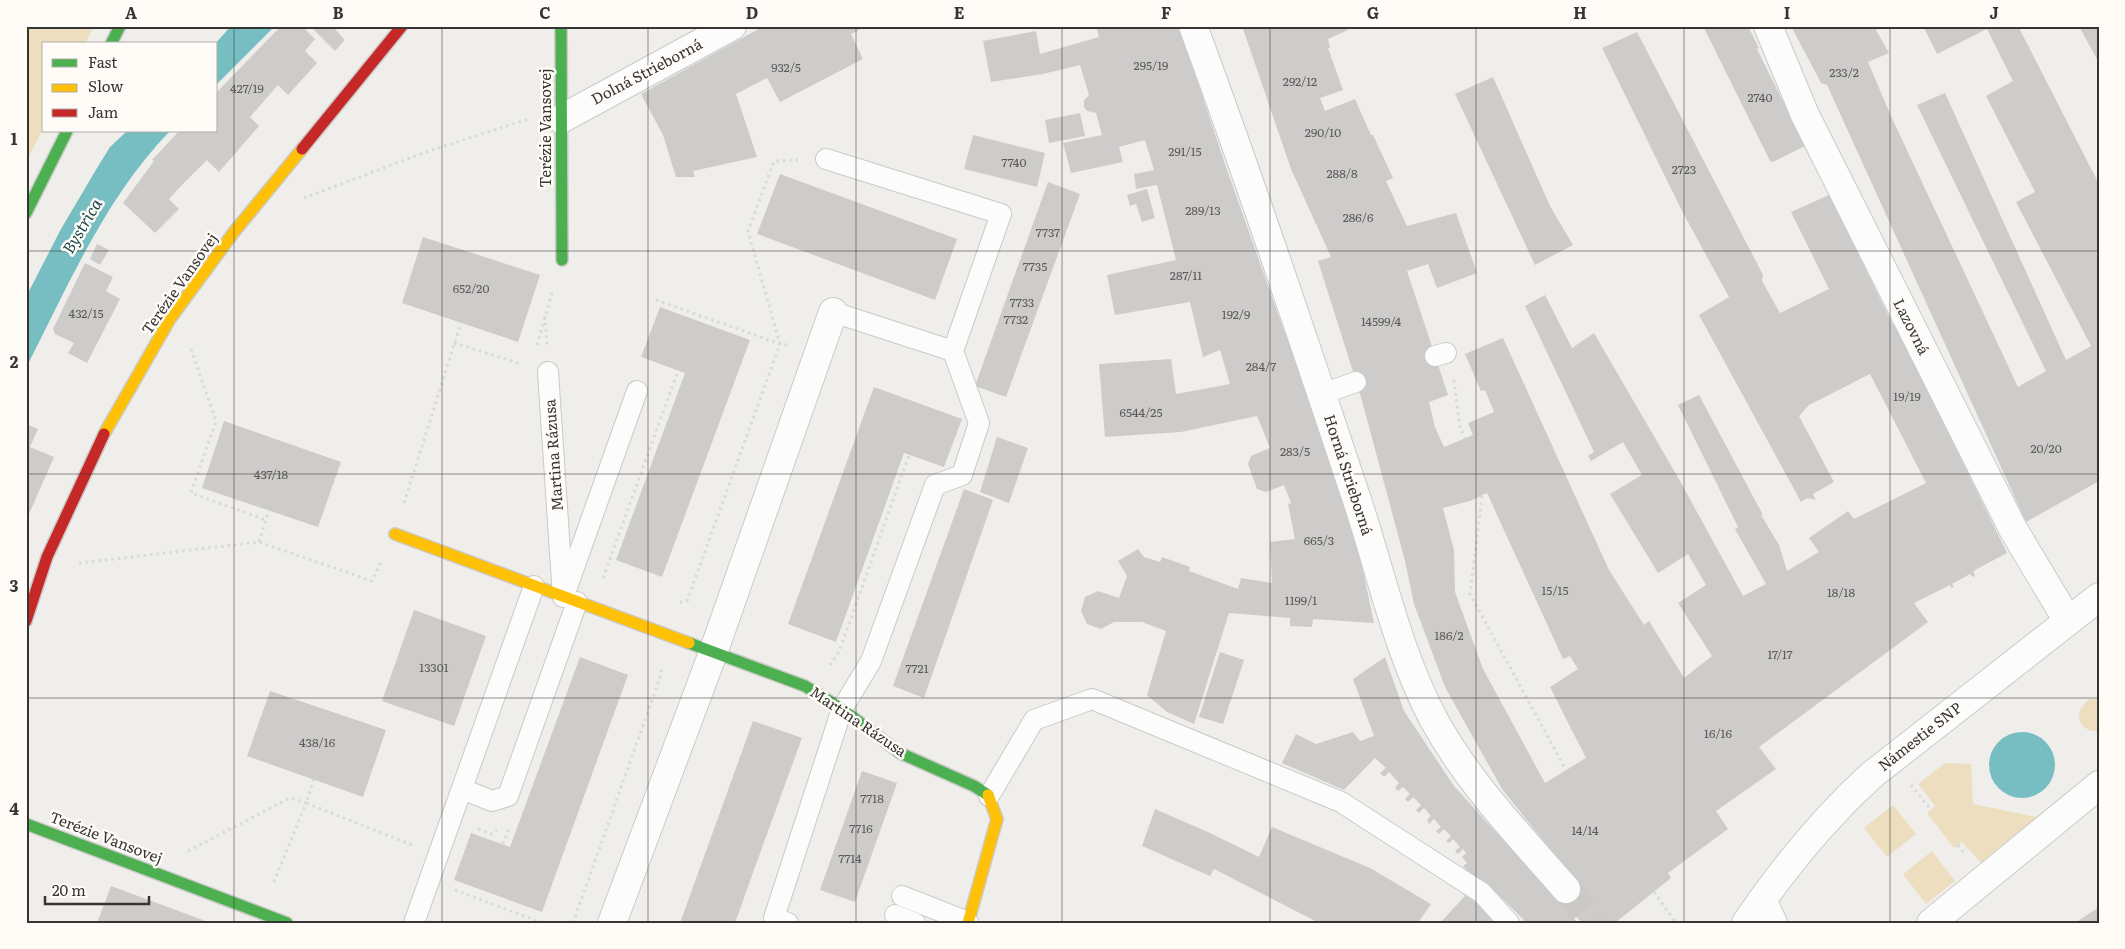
<svg xmlns="http://www.w3.org/2000/svg" width="2125" height="949" font-family="Literata,serif">
  <rect width="100%" height="100%" fill="#f0eeeb"/>
  <!-- green -->
  <g fill="#eddebf">
    <path d="M 26,26 L 94,26 L 85,44 L 44,44 L 44,127 L 26,162 Z"/>
    <path d="M 2090,699 L 2099,699 L 2099,731 C 2077,733 2072,710 2090,699 Z"/>
    <path d="M 1945,763 L 1971,764 L 1973,804 L 2037,817 L 1981,863 L 1962,842 L 1954,848 L 1927,813 L 1935,806 L 1918,784 Z"/>
    <path d="M 1893,805 L 1916,834 L 1887,857 L 1864,828 Z"/>
    <path d="M 1932,851 L 1955,881 L 1926,904 L 1903,874 Z"/>
  </g>
  <!-- water -->
  <g fill="#76bec2">
    <path d="M 231,26 L 275,26 L 216,85 L 215,44 Z"/>
    <path d="M 127,131 L 170,131 C 105,198 68,286 26,368 L 26,297 L 61,229 L 97,168 L 110,147 Z"/>
    <circle cx="2022" cy="765" r="33"/>
  </g>
  <!-- building -->
  <g fill="#cecccb" fill-rule="evenodd">
    <path d="M 281,26 L 302,26 L 315,39 L 305,51 L 317,63 L 288,95 L 278,85 L 250,117 L 259,126 L 219,172 L 207,160 L 178,189 L 169,199 L 179,209 L 155,233 L 123,203 L 154,161 L 152,160 L 179,131 L 216,131 L 216,93 Z"/>
    <path d="M 310,26 L 336,26 L 334,28 L 345,40 L 335,51 Z"/>
    <path d="M 764,26 L 866,26 L 851,34 L 863,59 L 780,102 L 767,78 L 736,94 L 757,157 L 693,171 L 695,177 L 676,177 L 663,135 L 641,94 Z"/>
    <path d="M 1096,26 L 1179,26 L 1225,164 L 1283,328 L 1347,494 L 1374,623 L 1313,619 L 1312,627 L 1290,626 L 1290,618 L 1229,613 L 1194,724 L 1167,712 L 1147,695 L 1166,631 L 1142,622 L 1114,622 L 1101,629 L 1087,624 L 1081,611 L 1085,597 L 1098,591 L 1119,598 L 1127,576 L 1118,561 L 1138,549 L 1144,557 L 1160,562 L 1162,557 L 1190,567 L 1189,571 L 1238,589 L 1241,578 L 1272,583 L 1270,542 L 1295,539 L 1288,504 L 1291,503 L 1284,485 L 1266,492 L 1257,489 L 1248,464 L 1251,456 L 1270,448 L 1257,416 L 1181,432 L 1105,437 L 1099,364 L 1171,359 L 1176,394 L 1230,384 L 1220,350 L 1203,357 L 1190,302 L 1115,315 L 1107,275 L 1176,260 L 1157,185 L 1136,189 L 1134,174 L 1154,170 L 1145,140 L 1119,147 L 1123,162 L 1071,173 L 1063,143 L 1102,135 L 1096,113 L 1087,111 L 1084,107 L 1084,100 L 1089,95 L 1080,65 L 1043,74 L 991,82 L 983,41 L 1036,31 L 1040,54 L 1099,37 Z"/>
    <path d="M 1242,26 L 1346,26 L 1348,30 L 1328,39 L 1330,48 L 1328,48 L 1343,90 L 1320,98 L 1325,111 L 1355,99 L 1371,135 L 1373,135 L 1393,178 L 1386,181 L 1407,226 L 1456,213 L 1477,273 L 1437,288 L 1428,264 L 1407,271 L 1448,395 L 1429,402 L 1435,427 L 1444,447 L 1473,435 L 1468,423 L 1494,412 L 1485,390 L 1481,391 L 1465,354 L 1503,338 L 1609,570 L 1644,625 L 1649,621 L 1684,678 L 1712,656 L 1678,603 L 1706,585 L 1688,554 L 1658,573 L 1610,494 L 1642,475 L 1623,442 L 1591,461 L 1588,456 L 1594,452 L 1525,306 L 1545,295 L 1572,348 L 1594,333 L 1680,481 L 1743,596 L 1766,584 L 1735,529 L 1738,527 L 1678,405 L 1699,395 L 1763,515 L 1761,515 L 1779,545 L 1787,571 L 1819,552 L 1809,538 L 1848,511 L 1854,519 L 1926,483 L 1870,374 L 1809,405 L 1799,416 L 1834,482 L 1813,494 L 1816,500 L 1807,498 L 1801,502 L 1699,315 L 1729,297 L 1683,213 L 1602,48 L 1637,32 L 1763,275 L 1762,281 L 1780,313 L 1829,289 L 1791,212 L 1829,195 L 1893,325 L 1895,324 L 2007,553 L 1975,570 L 1973,572 L 1975,576 L 1973,577 L 1970,574 L 1952,584 L 1954,587 L 1951,588 L 1950,585 L 1914,603 L 1928,622 L 1759,747 L 1776,769 L 1716,811 L 1728,829 L 1668,873 L 1671,878 L 1615,923 L 1582,923 L 1557,896 L 1576,882 L 1502,789 L 1445,687 L 1414,604 L 1405,561 L 1361,397 L 1318,261 L 1331,257 L 1291,169 ZM 1487,493 L 1563,659 L 1570,656 L 1578,669 L 1550,687 L 1586,758 L 1545,783 L 1483,669 L 1455,592 L 1454,550 L 1443,508 L 1470,501 Z"/>
    <path d="M 1703,26 L 1748,26 L 1759,48 L 1757,49 L 1805,146 L 1773,162 L 1770,161 Z"/>
    <path d="M 1791,26 L 1884,26 L 1876,30 L 1889,53 L 1868,62 L 1891,116 L 2018,387 L 2046,371 L 1917,105 L 1945,93 L 2066,360 L 2091,346 L 2016,202 L 2035,192 L 1986,96 L 2013,81 L 1987,29 L 1937,54 L 1923,26 L 2018,26 L 2099,184 L 2099,481 L 2026,522 L 1827,85 L 1821,83 Z"/>
    <path d="M 2083,26 L 2099,26 L 2099,63 L 2080,28 Z"/>
    <path d="M 1493,77 L 1550,206 L 1573,245 L 1535,265 L 1455,94 Z"/>
    <path d="M 1080,113 L 1085,136 L 1049,143 L 1045,120 Z"/>
    <path d="M 973,135 L 1045,153 L 1037,187 L 964,169 Z"/>
    <path d="M 780,174 L 957,239 L 935,300 L 757,234 Z"/>
    <path d="M 1048,182 L 1080,194 L 1006,397 L 975,386 Z"/>
    <path d="M 1147,189 L 1155,218 L 1142,222 L 1136,204 L 1130,206 L 1127,195 Z"/>
    <path d="M 423,237 L 540,275 L 518,342 L 402,303 Z"/>
    <path d="M 97,244 L 109,250 L 100,265 L 90,259 Z"/>
    <path d="M 85,263 L 113,277 L 106,291 L 120,299 L 87,363 L 68,353 L 74,343 L 55,334 L 53,329 Z"/>
    <path d="M 660,307 L 750,340 L 662,577 L 616,560 L 685,373 L 641,357 Z"/>
    <path d="M 874,387 L 962,419 L 944,467 L 904,453 L 836,642 L 788,624 Z"/>
    <path d="M 224,421 L 341,462 L 318,527 L 202,488 Z"/>
    <path d="M 26,424 L 38,429 L 30,447 L 54,457 L 26,521 Z"/>
    <path d="M 997,437 L 1028,448 L 1009,503 L 980,492 Z"/>
    <path d="M 964,489 L 993,500 L 924,698 L 893,686 Z"/>
    <path d="M 414,610 L 486,636 L 454,726 L 382,701 Z"/>
    <path d="M 1220,652 L 1244,660 L 1223,724 L 1199,717 Z"/>
    <path d="M 580,657 L 628,675 L 542,912 L 454,880 L 471,833 L 510,847 Z"/>
    <path d="M 1385,657 L 1404,711 L 1454,786 L 1578,923 L 1521,923 L 1524,920 L 1484,881 L 1480,884 L 1463,866 L 1467,863 L 1462,857 L 1466,853 L 1463,849 L 1458,854 L 1455,851 L 1460,847 L 1453,839 L 1449,843 L 1446,841 L 1451,836 L 1444,829 L 1439,834 L 1436,831 L 1441,827 L 1434,819 L 1429,824 L 1427,820 L 1431,816 L 1424,808 L 1419,813 L 1416,810 L 1421,805 L 1413,797 L 1408,802 L 1405,799 L 1410,794 L 1403,787 L 1398,791 L 1395,788 L 1399,783 L 1389,772 L 1384,777 L 1380,773 L 1386,768 L 1375,758 L 1344,790 L 1282,763 L 1296,734 L 1316,744 L 1353,732 L 1360,741 L 1374,736 L 1353,679 Z"/>
    <path d="M 270,691 L 386,730 L 363,797 L 247,756 Z"/>
    <path d="M 753,721 L 802,738 L 759,856 L 735,923 L 680,923 Z"/>
    <path d="M 862,771 L 897,783 L 855,902 L 820,890 Z"/>
    <path d="M 1155,809 L 1208,832 L 1259,857 L 1272,827 L 1370,868 L 1431,904 L 1418,923 L 1319,923 L 1214,869 L 1210,876 L 1142,846 Z"/>
    <path d="M 111,886 L 211,923 L 97,923 Z"/>
    <path d="M 1465,892 L 1496,923 L 1440,923 L 1465,896 L 1463,894 Z"/>
    <path d="M 2099,907 L 2099,923 L 2076,923 L 2081,919 Z"/>
  </g>
  <g fill="none" stroke-linecap="round" stroke-linejoin="round">
    <!-- street-tunnel -->
    <path stroke="#cbc9c6" stroke-width="28" stroke-dasharray="28 14" stroke-linecap="butt" d="M 1566,889 L 1594,923"/>
    <!-- lane casing -->
    <g stroke="#cbcac7" stroke-width="22">
      <g id="lane">
        <path d="M 826,159 L 1001,214 L 953,351 L 833,312"/>
        <path d="M 1435,356 L 1446,353"/>
        <path d="M 548,372 L 563,597"/>
        <path d="M 1322,394 L 1356,382"/>
        <path d="M 566,590 L 637,391"/>
        <path d="M 462,789 L 492,801 L 508,796 L 577,602"/>
        <path d="M 989,796 L 1034,720 L 1092,699 L 1341,802 L 1482,893 L 1509,923"/>
        <path d="M 902,896 L 968,922"/>
        <path d="M 895,915 L 915,923"/>
        <path d="M 414,923 L 534,586"/>
        <path d="M 788,923 L 774,918 L 842,709 L 871,661 L 935,485 L 962,475 L 979,423 L 953,351"/>
      </g>
    </g>
    <!-- street casing -->
    <g stroke="#cbcac7" stroke-width="30">
      <g id="street">
        <path d="M 1193,26 C 1250,180 1302,335 1354,491 C 1380,567 1396,649 1434,720 C 1469,784 1519,835 1566,889"/>
        <path d="M 1768,26 L 1805,115 L 2013,529 L 2068,621"/>
        <path d="M 561,119 L 732,26"/>
        <path d="M 1762,900 L 1773,923"/>
        <path d="M 612,923 L 713,653 L 833,312"/>
        <path d="M 1746,923 C 1783,869 1824,818 1873,774 L 2099,597"/>
        <path d="M 1931,923 L 2099,785"/>
      </g>
    </g>
    <!-- fast casing -->
    <g stroke="#cbcac7" stroke-width="14">
      <g id="fast">
        <path d="M 561,26 L 562,260"/>
        <path d="M 111,44 L 120,26"/>
        <path d="M 26,213 L 67,131"/>
        <path d="M 689,643 L 805,686 L 842,709 L 900,753 L 974,786 L 988,795"/>
        <path d="M 26,824 L 287,923"/>
      </g>
    </g>
    <!-- slow casing -->
    <g stroke="#cbcac7" stroke-width="14">
      <g id="slow">
        <path d="M 104,434 L 170,319 L 234,232 L 302,149"/>
        <path d="M 395,534 L 689,643"/>
        <path d="M 968,923 L 997,819 L 988,795"/>
      </g>
    </g>
    <!-- jam casing -->
    <g stroke="#cbcac7" stroke-width="14">
      <g id="jam">
        <path d="M 302,149 L 402,26"/>
        <path d="M 26,621 L 47,557 L 104,434"/>
      </g>
    </g>
    <!-- path -->
    <g stroke="#d9d9d8" stroke-width="3" stroke-dasharray="2.5 4" stroke-linecap="butt">
      <path d="M 304,198 L 426,152 L 531,118"/>
      <path d="M 656,300 L 780,344 L 687,601 L 676,603"/>
      <path d="M 545,316 L 547,345"/>
      <path d="M 454,343 L 521,364"/>
      <path d="M 537,345 L 553,289"/>
      <path d="M 787,345 L 780,344 L 748,231 L 774,161 L 798,160"/>
      <path d="M 191,349 L 216,421 L 191,493 L 266,520"/>
      <path d="M 1454,380 L 1460,427 L 1465,438"/>
      <path d="M 1482,496 L 1470,594 L 1566,770"/>
      <path d="M 404,503 L 461,323"/>
      <path d="M 259,542 L 269,510"/>
      <path d="M 79,563 L 259,542 L 372,581 L 381,562"/>
      <path d="M 603,578 L 678,371"/>
      <path d="M 830,665 L 839,652 L 909,455"/>
      <path d="M 314,779 L 306,803 L 412,845"/>
      <path d="M 1911,785 L 1931,810"/>
      <path d="M 478,829 L 491,834 L 497,830"/>
      <path d="M 503,844 L 510,826"/>
      <path d="M 1958,845 L 1965,855"/>
      <path d="M 188,851 L 290,798 L 306,803 L 273,884"/>
      <path d="M 455,890 L 543,923"/>
      <path d="M 1654,892 L 1676,923"/>
      <path d="M 573,923 L 662,672 L 659,667"/>
    </g>
    <!-- lane -->
    <use href="#lane" stroke="#fdfcfc" stroke-width="20"/>
    <!-- street -->
    <use href="#street" stroke="#fdfcfc" stroke-width="28"/>
    <!-- fast -->
    <use href="#fast" stroke="#4caf50" stroke-width="11"/>
    <!-- slow -->
    <use href="#slow" stroke="#ffc107" stroke-width="11"/>
    <!-- jam -->
    <use href="#jam" stroke="#c62828" stroke-width="11"/>
  </g>
  <!-- grid -->
  <path fill="none" stroke="#363533" stroke-width="1" stroke-opacity="0.55" d="M 234,26 L 234,923M 442,26 L 442,923M 648,26 L 648,923M 856,26 L 856,923M 1062,26 L 1062,923M 1270,26 L 1270,923M 1476,26 L 1476,923M 1684,26 L 1684,923M 1890,26 L 1890,923M 26,251 L 2099,251M 26,474 L 2099,474M 26,698 L 2099,698"/>
  <g text-anchor="middle" stroke-width="5" stroke-linejoin="round" paint-order="stroke">
    <!-- number labels -->
    <g font-size="12" fill="#5c5b59">
      <text x="1151" y="70">295/19</text>
      <text x="786" y="72">932/5</text>
      <text x="1844" y="77">233/2</text>
      <text x="1300" y="86">292/12</text>
      <text x="247" y="93">427/19</text>
      <text x="1760" y="102">2740</text>
      <text x="1323" y="137">290/10</text>
      <text x="1185" y="156">291/15</text>
      <text x="1014" y="167">7740</text>
      <text x="1684" y="174">2723</text>
      <text x="1342" y="178">288/8</text>
      <text x="1203" y="215">289/13</text>
      <text x="1358" y="222">286/6</text>
      <text x="1048" y="237">7737</text>
      <text x="1035" y="271">7735</text>
      <text x="1186" y="280">287/11</text>
      <text x="471" y="293">652/20</text>
      <text x="1022" y="307">7733</text>
      <text x="86" y="318">432/15</text>
      <text x="1236" y="319">192/9</text>
      <text x="1016" y="324">7732</text>
      <text x="1381" y="326">14599/4</text>
      <text x="1261" y="371">284/7</text>
      <text x="1907" y="401">19/19</text>
      <text x="1141" y="417">6544/25</text>
      <text x="2046" y="453">20/20</text>
      <text x="1295" y="456">283/5</text>
      <text x="271" y="479">437/18</text>
      <text x="1319" y="545">665/3</text>
      <text x="1555" y="595">15/15</text>
      <text x="1841" y="597">18/18</text>
      <text x="1301" y="605">1199/1</text>
      <text x="1449" y="640">186/2</text>
      <text x="1780" y="659">17/17</text>
      <text x="434" y="672">13301</text>
      <text x="917" y="673">7721</text>
      <text x="1718" y="738">16/16</text>
      <text x="317" y="747">438/16</text>
      <text x="872" y="803">7718</text>
      <text x="861" y="833">7716</text>
      <text x="1585" y="835">14/14</text>
      <text x="850" y="863">7714</text>
    </g>
    <!-- street labels -->
    <g font-size="15" fill="#363533" stroke="#fffcf8">
      <text transform="translate(647 72) rotate(-28)" y="5">Dolná Strieborná</text>
      <text transform="translate(546 128) rotate(-90)" y="5">Terézie Vansovej</text>
      <text transform="translate(180 284) rotate(-55)" y="5">Terézie Vansovej</text>
      <text transform="translate(1911 327) rotate(63)" y="5">Lazovná</text>
      <text transform="translate(554 455) rotate(-94)" y="5">Martina Rázusa</text>
      <text transform="translate(1348 475) rotate(72)" y="5">Horná Strieborná</text>
      <text transform="translate(858 722) rotate(34)" y="5">Martina Rázusa</text>
      <text transform="translate(1920 737) rotate(-38)" y="5">Námestie SNP</text>
      <text transform="translate(106 838) rotate(21)" y="5">Terézie Vansovej</text>
    </g>
    <!-- water labels -->
    <g font-size="16" font-style="italic" fill="#18474a" stroke="#fffcf8">
      <text transform="translate(82 226) rotate(-59)" y="6">Bystrica</text>
    </g>
  </g>
  <!-- border -->
  <rect width="2125" height="949" fill="none" stroke="#fffcf8" stroke-width="55"/>
  <!-- legend -->
  <rect x="42" y="42" width="175" height="90" fill="#fffcf8" stroke="#afaca9"/>
  <rect x="52" y="59" width="25" height="8" fill="#4caf50" stroke="#afaca9"/>
  <text x="88" y="68" font-size="15" fill="#363533">Fast</text>
  <rect x="52" y="84" width="25" height="8" fill="#ffc107" stroke="#afaca9"/>
  <text x="88" y="92" font-size="15" fill="#363533">Slow</text>
  <rect x="52" y="109" width="25" height="8" fill="#c62828" stroke="#afaca9"/>
  <text x="88" y="118" font-size="15" fill="#363533">Jam</text>
  <!-- scale -->
  <path d="M45 896v8h104v-8" fill="none" stroke="#363533" stroke-width="2.5"/>
  <text x="52" y="896" font-size="15" fill="#363533" stroke="#fffcf8" stroke-width="4" paint-order="stroke">20 m</text>
  <rect x="28" y="28" width="2070" height="894" fill="none" stroke="#363533" stroke-width="2"/>
  <g font-size="16" text-anchor="middle" font-weight="bold" fill="#363533">
    <text x="131" y="19">A</text>
    <text x="338" y="19">B</text>
    <text x="545" y="19">C</text>
    <text x="752" y="19">D</text>
    <text x="959" y="19">E</text>
    <text x="1166" y="19">F</text>
    <text x="1373" y="19">G</text>
    <text x="1580" y="19">H</text>
    <text x="1787" y="19">I</text>
    <text x="1994" y="19">J</text>
    <text x="14" y="145">1</text>
    <text x="14" y="368">2</text>
    <text x="14" y="592">3</text>
    <text x="14" y="815">4</text>
  </g>
</svg>
